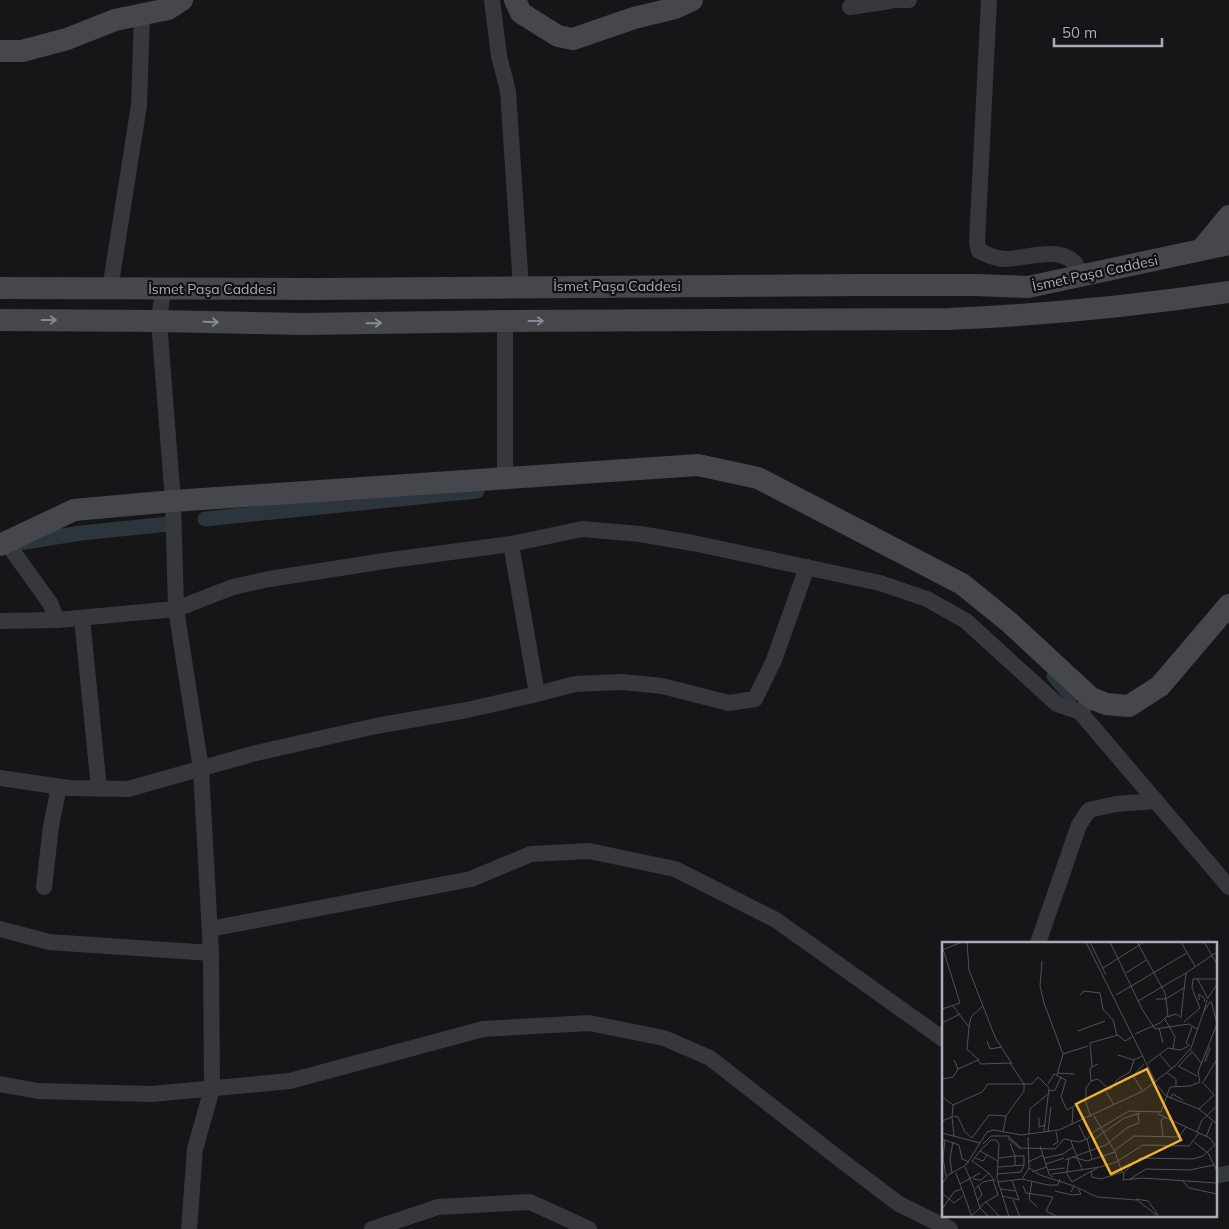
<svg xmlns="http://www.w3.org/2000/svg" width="1229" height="1229" font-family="Mulish,sans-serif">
  <rect width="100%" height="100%" fill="#161618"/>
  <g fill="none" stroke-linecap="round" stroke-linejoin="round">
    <!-- canal -->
    <g stroke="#2c353c" stroke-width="15">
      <path d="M 205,519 L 477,491"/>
      <path d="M 18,543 L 81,533 L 169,524"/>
      <path d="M 1054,676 L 1071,696"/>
    </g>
    <!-- street -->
    <g stroke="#37383d" stroke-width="16">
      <path d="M 492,0 L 499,56 L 508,91 L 521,287"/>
      <path d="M 887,0 L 909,0"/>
      <path d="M 989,0 L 977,242 L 979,251 C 988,255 996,259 1005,259 C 1025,259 1057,246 1074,262 C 1077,265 1079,272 1081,275"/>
      <path d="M 850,7 L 890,1"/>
      <path d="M 110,289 L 139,105 L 142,14"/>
      <path d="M 163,289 L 159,321 L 173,501 L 176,609 L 201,769 L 211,953 L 212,1089 L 195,1149 L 189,1229"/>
      <path d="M 505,321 L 505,478"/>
      <path d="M 6,542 L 50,603 L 57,620"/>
      <path d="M 511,544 L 537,694"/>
      <path d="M 82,618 L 99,789"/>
      <path d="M 0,621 L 57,620 L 176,609 L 233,587 L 269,579 L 391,560 L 511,544 L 582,529 L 640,534 L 693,543 L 880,583 L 927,599 L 966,621 L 1057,704 L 1080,712 L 1091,698"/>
      <path d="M 1080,712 L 1229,887"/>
      <path d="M 0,778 L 69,788 L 128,789 L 256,753 L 376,726 L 467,710 L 537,694 L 575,684 L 622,682 L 662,686 L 729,703 L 755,699 L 774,660 L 807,567"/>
      <path d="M 44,887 L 51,826 L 59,787"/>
      <path d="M 0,929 L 49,942 L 211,953"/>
      <path d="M 210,929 L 471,879 L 531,854 L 589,851 L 675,869 L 776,920 L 943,1039"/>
      <path d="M 1038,943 L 1079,825 L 1089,810 L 1116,804 L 1156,801"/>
      <path d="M 0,1084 L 38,1091 L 152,1094 L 290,1081 L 483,1029 L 589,1023 L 664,1038 L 710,1058 L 846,1164 L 899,1204 L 950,1229"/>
      <path d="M 1215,1176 L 1229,1173"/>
      <path d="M 372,1229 L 438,1207 L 530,1202 L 589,1229"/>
    </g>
    <!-- secondary -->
    <g stroke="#45474d" stroke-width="22">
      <path d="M 515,0 L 521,13 L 558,36 L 573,39 L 634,18 L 675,8 L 692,0"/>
      <path d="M 0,51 L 22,51 L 67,39 L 115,20 L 168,9 L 182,0"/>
      <path d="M 1201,250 L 1229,216"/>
      <path d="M 0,288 L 318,289 L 864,285 L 975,285 L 1028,287 L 1229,244"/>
      <path d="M 0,320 L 159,321 L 303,324 L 505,321 L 949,319 C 1043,315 1136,306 1229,292"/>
      <path d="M 0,545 L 74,510 L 173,501 L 698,465 L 758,478 L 962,584 L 1009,622 L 1091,698 L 1106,704 L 1129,706 L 1160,686 L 1229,605"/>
    </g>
  </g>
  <!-- one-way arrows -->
  <defs><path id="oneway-shaft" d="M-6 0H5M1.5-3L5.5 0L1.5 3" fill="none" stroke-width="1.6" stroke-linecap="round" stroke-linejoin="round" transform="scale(1.25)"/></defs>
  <g stroke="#858993">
    <use href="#oneway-shaft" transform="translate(49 320)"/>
    <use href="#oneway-shaft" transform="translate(536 321)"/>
    <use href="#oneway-shaft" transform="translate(211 322) rotate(2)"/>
    <use href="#oneway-shaft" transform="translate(374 323) rotate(-1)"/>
  </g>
  <g text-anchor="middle" stroke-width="4.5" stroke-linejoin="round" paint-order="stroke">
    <!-- street labels -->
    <g font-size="14" fill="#a8adb8" stroke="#111113">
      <text transform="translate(1095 273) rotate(-12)" y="5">İsmet Paşa Caddesi</text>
      <text x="617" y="291">İsmet Paşa Caddesi</text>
      <text x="212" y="294">İsmet Paşa Caddesi</text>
    </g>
  </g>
  <!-- overview -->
  <g transform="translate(942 942)">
    <rect width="275" height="275" fill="#161618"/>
    <path fill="none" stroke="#2c353c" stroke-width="2.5" d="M 263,120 L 268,105M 66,196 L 79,207"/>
    <path fill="none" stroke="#505258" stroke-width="1" d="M 25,0 L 27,28 L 53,95 L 70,122M 144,0 L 214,141M 148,0 L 164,33M 168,0 L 200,67 L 213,87 L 247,82 L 255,87M 239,0 L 253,24M 262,0 L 275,22M 0,8 L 20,0M 100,19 L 98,44 L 102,61 L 121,112 L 115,133M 161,26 L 202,0M 184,31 L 204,18M 255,36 L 266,57M 138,53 L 142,49 L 158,51 L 161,67 L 171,78 L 175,93M 174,53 L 245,11M 266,56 L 275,42M 214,57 L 224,57 L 243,45M 257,58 L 257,52 L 263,57 L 262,60M 265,58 L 262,69 L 268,60M 196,59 L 244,31M 269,59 L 275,81M 11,64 L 27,85 L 29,75 L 41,64M 0,67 L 18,61 L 1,7M 239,74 L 244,31 L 275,10M 225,75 L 234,72 L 240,76M 223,77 L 233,95 L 231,106M 242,80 L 258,66 L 250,46 L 251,37 L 275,37M 0,81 L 18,72M 27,85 L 25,107 L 37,118M 217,86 L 221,101M 136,89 L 163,79M 193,92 L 218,81 L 226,73 L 223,51 L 195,0M 45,99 L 48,107 L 60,105M 248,104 L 244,101 L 250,85M 249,108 L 260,122M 121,112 L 146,104M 176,113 L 192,118M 218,113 L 230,127M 206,121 L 226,106 L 239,108 L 246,104M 236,124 L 255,134M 237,124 L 250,110M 150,125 L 148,101 L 176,93 L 183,99 L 190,95M 115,131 L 132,132M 225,131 L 234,137 L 234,144M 191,134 L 202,122M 0,137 L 11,135 L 16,127 L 12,118M 182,137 L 191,134 L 200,148M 149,139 L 148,126 L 156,122M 106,142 L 112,132 L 124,138 L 119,155 L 125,168 L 144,157 L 144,146 L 149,139 L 156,137 L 168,148 L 176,137 L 188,130 L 192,118 L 200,114M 260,142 L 275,117M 215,143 L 224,154 L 257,167 L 272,153 L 262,142M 162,146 L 172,163M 107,149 L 113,148 L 119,135M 0,155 L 11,163 L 40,150 L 46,142 L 82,142 L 68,121 L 39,122 L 36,118 L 16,127M 228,156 L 231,152 L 241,158M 143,158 L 149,175M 257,167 L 275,182M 216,172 L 268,196 L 273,203 L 261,214 L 251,217 L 198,216 L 182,230 L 181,238 L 200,236 L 275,241M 11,174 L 16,175 L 23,190 L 30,196 L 47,173 L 64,174M 152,174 L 173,210 L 180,230M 10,175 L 12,194M 97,176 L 97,185 L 103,183M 0,179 L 10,175 L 11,163M 130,183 L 131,166M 137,183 L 144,198M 61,190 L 64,174 L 82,149 L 82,142 L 90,142 L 96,135 L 107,146 L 102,190M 106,190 L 109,165M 255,190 L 260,178 L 275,164M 0,191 L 38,201M 87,192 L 88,167 L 107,151M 66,194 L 79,206 L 113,207 L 122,197 L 137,200 L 145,197 L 153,189 L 187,169 L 219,170 L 228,145 L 248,144 L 258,140 L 256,130 L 275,82M 86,195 L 87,226 L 98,233 L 132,244 L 129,250M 221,195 L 219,179 L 223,175M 264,195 L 270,180M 0,197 L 17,203 L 20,217 L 27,220M 145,197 L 150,217M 3,198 L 1,216 L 4,234M 151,198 L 182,176 L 198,171M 252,200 L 266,211 L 275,229M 41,202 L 49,194 L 67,194M 111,203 L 116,200 L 114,190M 98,204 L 107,232 L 111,235M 131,205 L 140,227M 38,209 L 49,198 L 54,198 L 57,202 L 55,236 L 67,275M 172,209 L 192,194 L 237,195 L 244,185M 130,215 L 145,219 L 173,210M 33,216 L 41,219 L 45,213M 57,216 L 73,214 L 73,224M 102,216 L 121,212 L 131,205 L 129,199M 127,216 L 125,230 L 158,225 L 174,220 L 201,203 L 247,204 L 257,191M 123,218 L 164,203 L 186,185 L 197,181 L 196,172M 86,220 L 101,213M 104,222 L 122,216M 23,225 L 32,246M 56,225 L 82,223M 87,226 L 80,237 L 106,243 L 116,243 L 118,237M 106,228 L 123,226M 149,229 L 150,235 L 159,237 L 181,230M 90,230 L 105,225M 124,230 L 130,240 L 155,226M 10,231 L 8,217 L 11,200M 14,231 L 30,275M 47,231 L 30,219 L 38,209 L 56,219M 55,232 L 79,230 L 82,223 L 82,214 L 73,214 L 68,201M 110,232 L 125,230M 31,237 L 39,238 L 47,231 L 53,239M 188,237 L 204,227 L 248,228 L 272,223M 90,239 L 87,257 L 95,265M 241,239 L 247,246 L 275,252M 55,240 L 80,237M 0,242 L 6,233 L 24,223 L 45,190 L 52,188 L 79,193 L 117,188 L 201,149 L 233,124 L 249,106 L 262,69M 18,242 L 38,231M 81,244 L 84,251 L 111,255 L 104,269 L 116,275M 132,244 L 155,255 L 195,258 L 217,275M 58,247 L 73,249M 113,249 L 130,253 L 139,252 L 136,247M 0,251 L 12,261 L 21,254M 60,254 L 77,258 L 70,238M 194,257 L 206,259 L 216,273M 71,258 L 78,275M 35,259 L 40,253 L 36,243M 44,260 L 58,275M 0,267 L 12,250 L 19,247M 30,273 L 38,266 L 42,261 L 56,253 L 51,238 L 41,240 L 32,248 L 38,266 L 47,275"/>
    <path fill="#f2b134" fill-opacity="0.15" stroke="#f2b134" stroke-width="2.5" d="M 205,127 L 239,198 L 169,232 L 134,162 Z"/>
    <rect width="275" height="275" fill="none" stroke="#a8adb8" stroke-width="2.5"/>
  </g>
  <!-- scale -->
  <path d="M1054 38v8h108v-8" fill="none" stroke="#a8adb8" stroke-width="2.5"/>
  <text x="1062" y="38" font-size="15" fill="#a8adb8" stroke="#111113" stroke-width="4" paint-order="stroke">50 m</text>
</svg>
